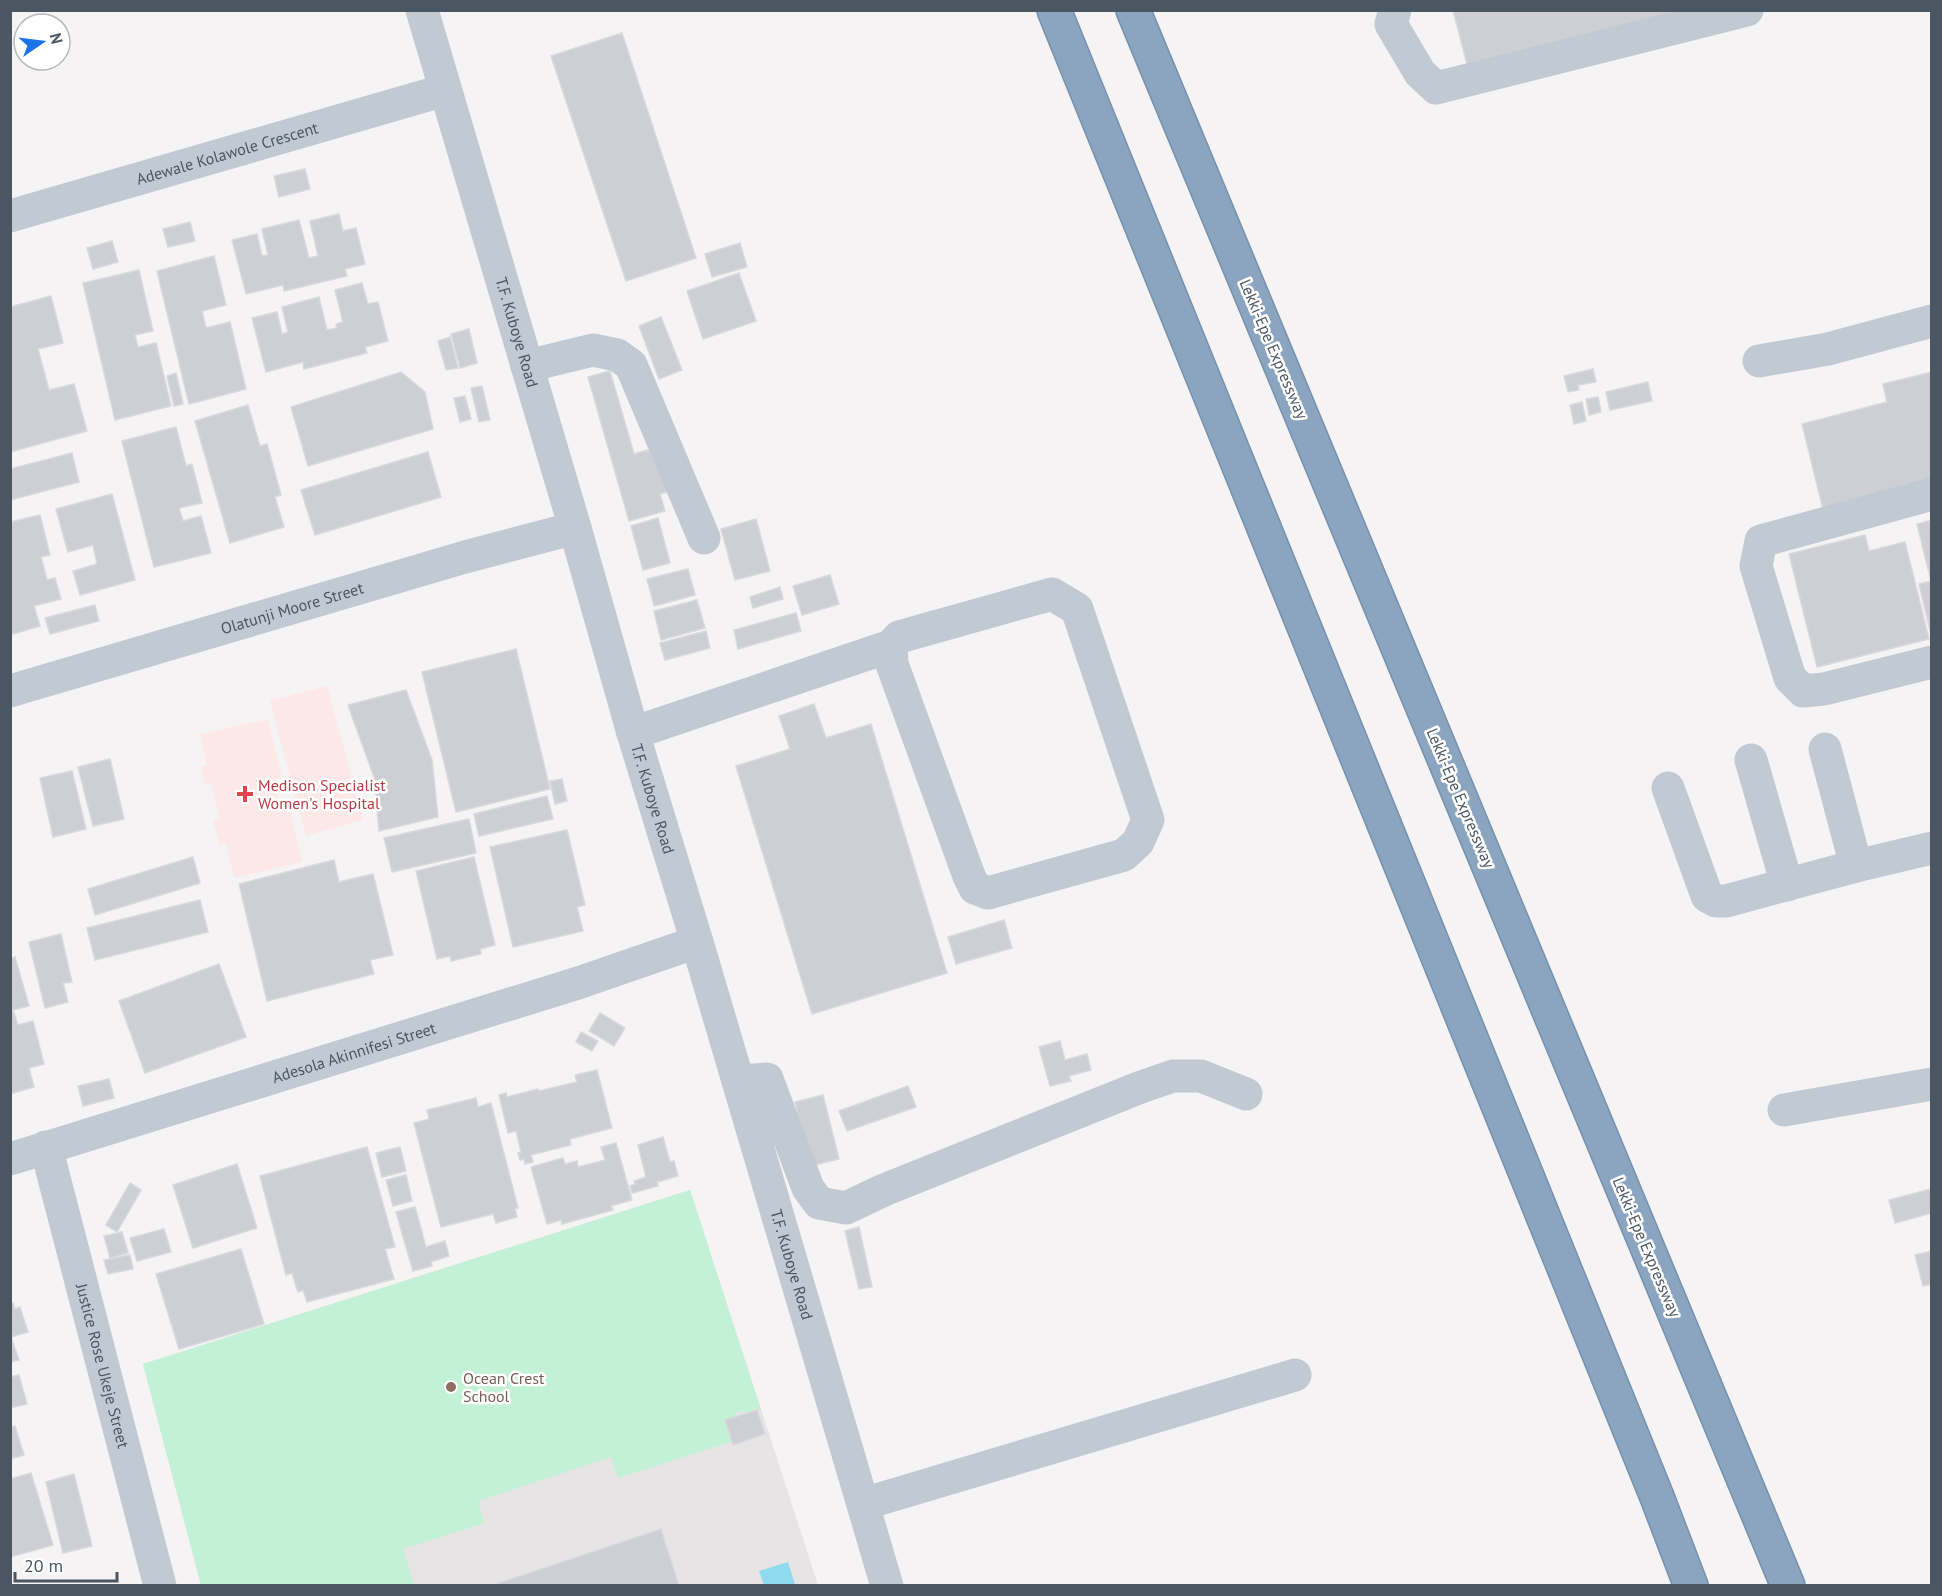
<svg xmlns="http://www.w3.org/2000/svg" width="1942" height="1596" font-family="'PT Sans',sans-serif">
  <rect width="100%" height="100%" fill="#f5f3f3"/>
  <!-- education -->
  <path fill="#e6e4e5" d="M 690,1190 L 818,1585 L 201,1585 L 143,1364 Z"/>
  <!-- medical -->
  <g fill="#fce8e6">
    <path d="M 327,686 L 363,820 L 306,836 L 270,701 Z"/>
    <path d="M 268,719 L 282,778 L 274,780 L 280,806 L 288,804 L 302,862 L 234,878 L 226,844 L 220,845 L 213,820 L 220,818 L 211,783 L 205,784 L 201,767 L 207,765 L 200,735 Z"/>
  </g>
  <!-- green -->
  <path fill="#c3f1d5" d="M 690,1190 L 761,1410 L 735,1413 L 743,1438 L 618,1478 L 611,1457 L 478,1501 L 484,1523 L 403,1549 L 414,1585 L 201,1585 L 143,1364 Z"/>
  <!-- water -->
  <path fill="#90daee" d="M 788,1562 L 795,1585 L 764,1585 L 759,1571 Z"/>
  <!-- building -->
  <g fill="#cdcfd5" stroke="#d7d9de" stroke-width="1.5">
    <path d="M 1453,10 L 1710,10 L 1469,72 Z"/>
    <path d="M 622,33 L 696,258 L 626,281 L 551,56 Z"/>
    <path d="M 305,169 L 310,189 L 279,197 L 274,176 Z"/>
    <path d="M 339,214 L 343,231 L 356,228 L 365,264 L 345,269 L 347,276 L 284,291 L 283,285 L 246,294 L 232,240 L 257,234 L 262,256 L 268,255 L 262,229 L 299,220 L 309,258 L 318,256 L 310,221 Z"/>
    <path d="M 190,222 L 195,241 L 168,247 L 163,229 Z"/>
    <path d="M 112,241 L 118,262 L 93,269 L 87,248 Z"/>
    <path d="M 740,243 L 747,267 L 712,277 L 705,254 Z"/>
    <path d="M 214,256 L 226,305 L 202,311 L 206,328 L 230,322 L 246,389 L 189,404 L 157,271 Z"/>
    <path d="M 139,270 L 153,331 L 135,335 L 138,347 L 156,343 L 171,406 L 115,420 L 83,283 Z"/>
    <path d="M 739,273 L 756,321 L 703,339 L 687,291 Z"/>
    <path d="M 362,283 L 368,304 L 378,302 L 388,341 L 365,347 L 367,353 L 304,369 L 303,362 L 266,372 L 252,318 L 277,312 L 282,334 L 288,332 L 282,307 L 319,297 L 327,330 L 337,328 L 336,324 L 343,322 L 335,290 Z"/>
    <path d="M 51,296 L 63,343 L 38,349 L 49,390 L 74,384 L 87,431 L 10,452 L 10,307 Z"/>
    <path d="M 661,317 L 682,370 L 659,379 L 639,326 Z"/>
    <path d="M 469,329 L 477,363 L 460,368 L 451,334 Z"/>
    <path d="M 450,337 L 458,368 L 446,370 L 438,341 Z"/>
    <path d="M 1593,369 L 1596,382 L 1578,385 L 1579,390 L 1568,392 L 1564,376 Z"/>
    <path d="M 610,371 L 634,454 L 648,450 L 648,452 L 659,449 L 670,491 L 660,494 L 665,511 L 629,521 L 588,377 Z"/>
    <path d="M 401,372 L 425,392 L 433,429 L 308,466 L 291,407 Z"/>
    <path d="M 1932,372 L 1932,472 L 1930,472 L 1932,479 L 1824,513 L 1802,424 L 1887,402 L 1883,384 Z"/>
    <path d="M 176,373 L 183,404 L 174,406 L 167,376 Z"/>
    <path d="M 1648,382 L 1652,401 L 1610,410 L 1606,392 Z"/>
    <path d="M 482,386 L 490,420 L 479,422 L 471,388 Z"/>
    <path d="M 465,396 L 471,419 L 460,422 L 454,398 Z"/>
    <path d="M 1598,397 L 1601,412 L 1589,415 L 1586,399 Z"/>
    <path d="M 1582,402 L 1586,421 L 1574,424 L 1570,405 Z"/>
    <path d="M 248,405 L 260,446 L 267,444 L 281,495 L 275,497 L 284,527 L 230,543 L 195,421 Z"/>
    <path d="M 176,427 L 186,466 L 192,464 L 202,503 L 179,508 L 183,521 L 201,516 L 211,553 L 154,567 L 122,441 Z"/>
    <path d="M 428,452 L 441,497 L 315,535 L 301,490 Z"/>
    <path d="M 72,453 L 79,482 L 10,500 L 10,469 Z"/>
    <path d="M 112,494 L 135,580 L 80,595 L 73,571 L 97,564 L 93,545 L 68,552 L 56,509 Z"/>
    <path d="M 40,515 L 50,555 L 41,557 L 47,580 L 55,578 L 61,599 L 34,606 L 40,626 L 10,635 L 10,522 Z"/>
    <path d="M 658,518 L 670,563 L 643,570 L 631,526 Z"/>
    <path d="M 756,519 L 770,571 L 735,580 L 721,529 Z"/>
    <path d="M 1932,520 L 1932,635 L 1931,635 L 1919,584 L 1931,581 L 1917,524 Z"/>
    <path d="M 1865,535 L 1869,551 L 1905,542 L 1929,639 L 1817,667 L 1789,554 Z"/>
    <path d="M 688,569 L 695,595 L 654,606 L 647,579 Z"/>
    <path d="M 830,575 L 839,604 L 802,615 L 793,586 Z"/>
    <path d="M 780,587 L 783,599 L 753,608 L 750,597 Z"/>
    <path d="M 697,600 L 705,628 L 661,640 L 654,611 Z"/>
    <path d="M 95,605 L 99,621 L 50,634 L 45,618 Z"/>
    <path d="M 796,613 L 801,631 L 738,649 L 734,630 Z"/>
    <path d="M 706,631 L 710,648 L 665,660 L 660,643 Z"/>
    <path d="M 516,649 L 550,789 L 456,812 L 422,672 Z"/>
    <path d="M 406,690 L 432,760 L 438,817 L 379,831 L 374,777 L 348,705 Z"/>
    <path d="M 814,704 L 826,738 L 871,724 L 947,973 L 812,1014 L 736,766 L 790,749 L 779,716 Z"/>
    <path d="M 110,759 L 124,819 L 93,826 L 78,767 Z"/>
    <path d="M 72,771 L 86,829 L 53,837 L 40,778 Z"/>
    <path d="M 562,779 L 567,801 L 555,804 L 550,781 Z"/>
    <path d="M 547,796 L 553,819 L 479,836 L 474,814 Z"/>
    <path d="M 469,819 L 476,853 L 392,872 L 384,838 Z"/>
    <path d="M 567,830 L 585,905 L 577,907 L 583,931 L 513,947 L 490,847 Z"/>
    <path d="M 193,857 L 200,883 L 95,915 L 88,889 Z"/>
    <path d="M 474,857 L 495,945 L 480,949 L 481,954 L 451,961 L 450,956 L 437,959 L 416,871 Z"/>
    <path d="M 334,860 L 339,882 L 373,874 L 393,955 L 370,960 L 374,974 L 267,1001 L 239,884 Z"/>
    <path d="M 200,900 L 208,932 L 95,960 L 87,928 Z"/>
    <path d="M 1004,920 L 1012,948 L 956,964 L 948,937 Z"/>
    <path d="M 61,934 L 72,982 L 63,983 L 68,1002 L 45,1008 L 29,942 Z"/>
    <path d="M 15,957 L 29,1006 L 13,1010 L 18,1025 L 33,1021 L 44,1064 L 29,1068 L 34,1087 L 10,1094 L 10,959 Z"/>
    <path d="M 219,964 L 246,1037 L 145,1073 L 119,1001 Z"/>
    <path d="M 600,1013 L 625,1028 L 614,1046 L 589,1031 Z"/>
    <path d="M 581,1032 L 598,1041 L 592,1051 L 576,1042 Z"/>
    <path d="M 1060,1041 L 1065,1060 L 1087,1054 L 1091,1070 L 1069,1076 L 1071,1081 L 1050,1086 L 1039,1047 Z"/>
    <path d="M 597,1070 L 612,1128 L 570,1139 L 571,1145 L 531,1155 L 533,1162 L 525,1164 L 524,1159 L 520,1160 L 518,1153 L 521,1152 L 516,1131 L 508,1133 L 499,1095 L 506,1093 L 507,1097 L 538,1089 L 539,1091 L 577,1082 L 575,1075 Z"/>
    <path d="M 109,1079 L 114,1098 L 83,1106 L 78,1086 Z"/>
    <path d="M 908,1086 L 916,1107 L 847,1131 L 839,1111 Z"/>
    <path d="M 823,1095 L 839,1159 L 811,1166 L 795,1102 Z"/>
    <path d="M 476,1098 L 478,1107 L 491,1103 L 518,1208 L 515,1208 L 517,1217 L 496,1223 L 493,1214 L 441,1227 L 414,1123 L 429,1119 L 427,1110 Z"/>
    <path d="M 663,1137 L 670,1162 L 674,1161 L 678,1176 L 657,1182 L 658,1186 L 632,1193 L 630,1186 L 635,1184 L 634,1181 L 646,1177 L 638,1145 Z"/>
    <path d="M 616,1143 L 632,1200 L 611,1206 L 613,1210 L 562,1224 L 561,1220 L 547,1224 L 531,1167 L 563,1158 L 565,1164 L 577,1161 L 578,1167 L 605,1160 L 601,1147 Z"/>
    <path d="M 367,1147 L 395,1247 L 385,1249 L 394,1279 L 307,1302 L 303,1290 L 298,1292 L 292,1273 L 286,1275 L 260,1176 Z"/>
    <path d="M 400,1147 L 406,1171 L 382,1177 L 376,1153 Z"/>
    <path d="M 237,1164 L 257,1228 L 193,1248 L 173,1185 Z"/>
    <path d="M 406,1175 L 412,1201 L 393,1206 L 386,1180 Z"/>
    <path d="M 130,1183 L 141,1190 L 117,1232 L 106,1225 Z"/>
    <path d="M 1931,1189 L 1932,1213 L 1895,1223 L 1889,1200 Z"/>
    <path d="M 415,1207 L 426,1247 L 445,1241 L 449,1256 L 431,1262 L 432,1266 L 413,1271 L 396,1212 Z"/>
    <path d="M 859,1227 L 872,1287 L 859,1289 L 845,1231 Z"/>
    <path d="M 164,1229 L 171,1252 L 137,1261 L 130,1238 Z"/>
    <path d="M 122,1232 L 128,1253 L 110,1258 L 104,1236 Z"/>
    <path d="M 241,1249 L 264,1324 L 179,1349 L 156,1274 Z"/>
    <path d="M 1932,1251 L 1932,1284 L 1923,1286 L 1915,1255 Z"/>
    <path d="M 130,1255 L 133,1269 L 108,1274 L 104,1260 Z"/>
    <path d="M 10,1303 L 13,1303 L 15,1309 L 20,1307 L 28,1332 L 11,1337 L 19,1360 L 10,1362 Z"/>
    <path d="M 19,1375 L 27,1404 L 10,1408 L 10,1377 Z"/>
    <path d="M 757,1410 L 765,1434 L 733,1445 L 725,1420 Z"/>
    <path d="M 15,1426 L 24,1455 L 10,1459 L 10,1427 Z"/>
    <path d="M 31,1473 L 53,1545 L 10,1557 L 10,1479 Z"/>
    <path d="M 74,1474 L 92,1546 L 63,1553 L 46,1482 Z"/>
    <path d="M 661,1529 L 679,1586 L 490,1586 Z"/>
  </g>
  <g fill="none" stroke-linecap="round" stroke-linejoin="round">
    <!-- highway casing -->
    <g stroke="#7690ad" stroke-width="36">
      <g id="highway">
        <path d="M 1054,10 L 1657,1497 L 1691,1586"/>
        <path d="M 1133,10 L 1788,1586"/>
      </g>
    </g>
    <!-- minor -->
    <g stroke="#c1cad2" stroke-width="33">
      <path id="s1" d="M 422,10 L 575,528 L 633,733 L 697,942 L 887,1586"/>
      <path d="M 1395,10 L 1391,24 L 1420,73 L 1436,88 L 1747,10"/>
      <path id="s2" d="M 10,216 L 445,90"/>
      <path d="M 1759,361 L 1828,349 L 1932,321"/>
      <path d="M 527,366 L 593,350 L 617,355 L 631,365 L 704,538"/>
      <path d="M 1932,494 L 1761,541 L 1756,566 L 1790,678 L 1803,691 L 1824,689 L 1932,662"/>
      <path id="s3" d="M 10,691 L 465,557 L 575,528"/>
      <path d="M 633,733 L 891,646 L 899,637 L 1052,594 L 1077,609 L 1148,820 L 1138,842 L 1124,855 L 988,893 L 975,888 L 969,876 L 892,664 L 891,646"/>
      <path d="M 1825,749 L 1856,866 L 1932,848"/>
      <path d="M 1751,760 L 1787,885"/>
      <path d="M 1668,788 L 1707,896 L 1716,901 L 1726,901 L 1856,866"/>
      <path d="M 738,1081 L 767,1079 L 808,1188 L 819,1203 L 846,1208 L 884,1190 L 1141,1087 L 1173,1076 L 1201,1076 L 1246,1094"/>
      <path d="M 1784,1110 L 1932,1084"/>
      <path id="s4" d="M 46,1147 L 160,1586"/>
      <path id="s5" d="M 10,1159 L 578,983 L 697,942"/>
      <path d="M 863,1504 L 1295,1375"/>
    </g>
    <!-- highway -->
    <use href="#highway" stroke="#8ba5c1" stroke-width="33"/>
  </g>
  <!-- markers -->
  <path fill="#e0444e" stroke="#fff" stroke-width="2" d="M242 785h6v6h6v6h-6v6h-6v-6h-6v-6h6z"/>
  <circle fill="#8d6e63" stroke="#fff" stroke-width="2" cx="451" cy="1387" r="6"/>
  <g text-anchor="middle" stroke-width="5" stroke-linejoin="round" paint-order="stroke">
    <!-- street labels -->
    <g font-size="16" fill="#4a5661" stroke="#fff">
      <text dy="6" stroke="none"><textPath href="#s2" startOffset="226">Adewale Kolawole Crescent</textPath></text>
      <text dy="6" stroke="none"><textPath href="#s1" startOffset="336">T.F. Kuboye Road</textPath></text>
      <text transform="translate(1274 349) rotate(67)" y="6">Lekki-Epe Expressway</text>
      <text dy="6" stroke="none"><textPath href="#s3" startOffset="294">Olatunji Moore Street</textPath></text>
      <text dy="6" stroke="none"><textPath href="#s1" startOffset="822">T.F. Kuboye Road</textPath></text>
      <text transform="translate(1461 798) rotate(67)" y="6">Lekki-Epe Expressway</text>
      <text dy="6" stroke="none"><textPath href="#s5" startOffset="360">Adesola Akinnifesi Street</textPath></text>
      <text transform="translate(1647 1247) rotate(67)" y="6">Lekki-Epe Expressway</text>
      <text dy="6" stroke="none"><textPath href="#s1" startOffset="1308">T.F. Kuboye Road</textPath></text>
      <text dy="6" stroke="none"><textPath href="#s4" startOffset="226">Justice Rose Ukeje Street</textPath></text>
    </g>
    <!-- health labels -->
    <g font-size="16" fill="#be3a42" stroke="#fff" text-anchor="start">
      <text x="258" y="791">Medison Specialist<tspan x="258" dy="18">Women's Hospital</tspan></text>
    </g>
    <!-- education labels -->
    <g font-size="16" fill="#785e54" stroke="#fff" text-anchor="start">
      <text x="463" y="1384">Ocean Crest<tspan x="463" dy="18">School</tspan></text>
    </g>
  </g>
  <!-- border -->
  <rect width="1942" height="1596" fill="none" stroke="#4a5661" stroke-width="24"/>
  <!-- north arrow -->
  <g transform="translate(42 42) rotate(76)"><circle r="28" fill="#ffffff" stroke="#b7bbc0" stroke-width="1.5"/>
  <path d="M0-4.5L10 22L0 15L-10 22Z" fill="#1a73e8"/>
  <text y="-9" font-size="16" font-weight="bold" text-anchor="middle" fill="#4a5661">N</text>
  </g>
  <!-- scale -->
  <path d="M15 1572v9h102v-9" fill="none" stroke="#4a5661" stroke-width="3"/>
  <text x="24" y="1572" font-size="18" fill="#4a5661" stroke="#ffffff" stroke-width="4.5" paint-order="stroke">20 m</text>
</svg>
